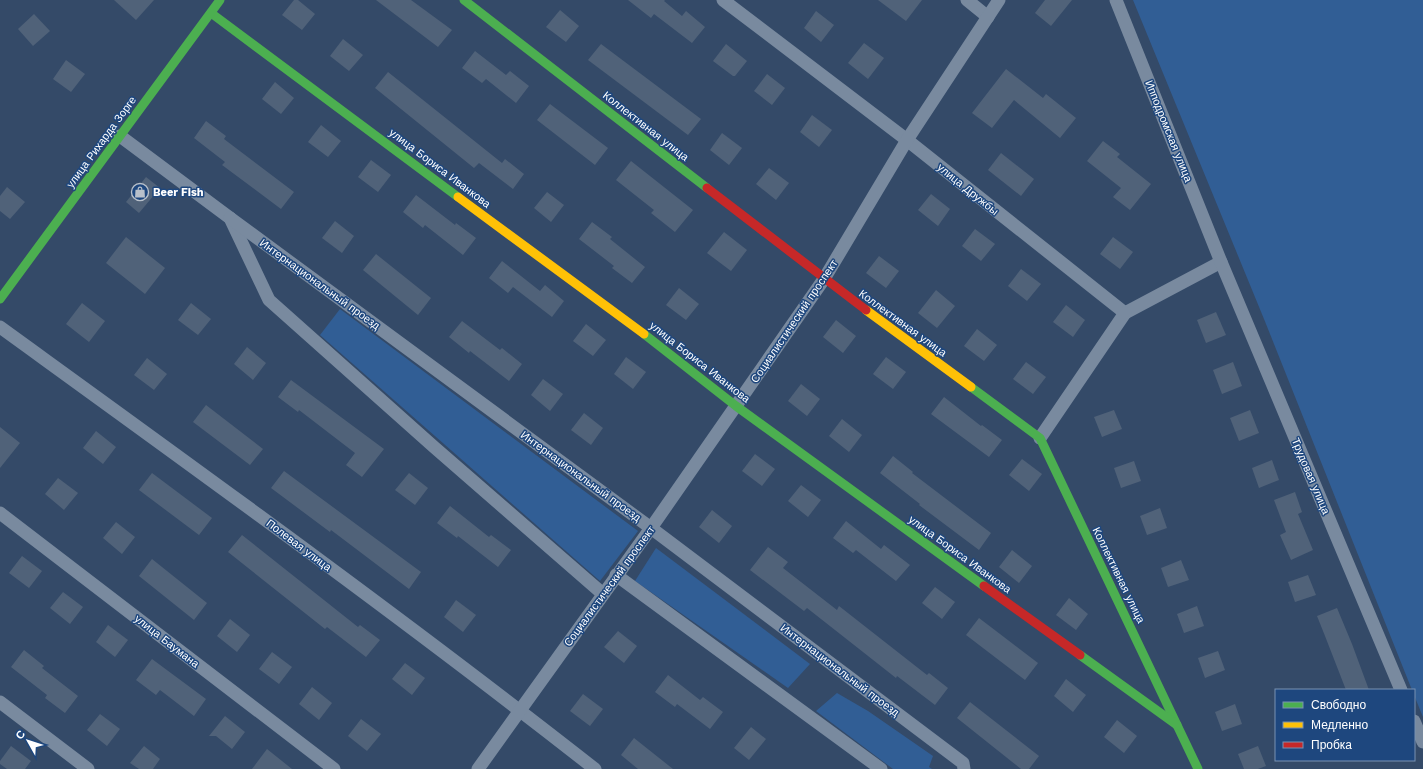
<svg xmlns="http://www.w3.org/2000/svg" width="1423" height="769" font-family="'Work Sans',sans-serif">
  <rect width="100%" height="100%" fill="#344a68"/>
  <!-- green -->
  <g fill="#315e95">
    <path d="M 1133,0 L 1423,0 L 1423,717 L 1414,695 L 1414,690 L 1412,690 L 1264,319 Z"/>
    <path d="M 340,309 L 638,531 L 600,581 L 320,335 Z"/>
    <path d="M 656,548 L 810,664 L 788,688 L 635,581 Z"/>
    <path d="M 837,693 L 868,711 L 933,756 L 929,767 L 932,769 L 893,769 L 816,711 Z"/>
  </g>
  <!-- building -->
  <g fill="#506279">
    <path d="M 114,0 L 154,0 L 136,20 Z"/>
    <path d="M 294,0 L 298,0 L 315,14 L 302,30 L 282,15 Z"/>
    <path d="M 376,0 L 411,0 L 452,30 L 438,47 Z"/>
    <path d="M 628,0 L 665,0 L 664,1 L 682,16 L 686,11 L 705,27 L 692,43 L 654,14 L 651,18 Z"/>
    <path d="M 878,0 L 922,0 L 906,21 Z"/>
    <path d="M 1045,0 L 1072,0 L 1051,26 L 1035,13 Z"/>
    <path d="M 560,10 L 579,26 L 566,42 L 546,27 Z"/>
    <path d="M 816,11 L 834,25 L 821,42 L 804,28 Z"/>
    <path d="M 34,14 L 50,31 L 33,46 L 18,29 Z"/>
    <path d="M 343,39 L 363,55 L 349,71 L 330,56 Z"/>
    <path d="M 864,43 L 884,58 L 868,79 L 848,63 Z"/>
    <path d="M 601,44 L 701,119 L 688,135 L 588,60 Z"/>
    <path d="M 726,44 L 747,61 L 735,76 L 733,76 L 713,61 Z"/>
    <path d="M 475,51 L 506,75 L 510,71 L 529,86 L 516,103 L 486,79 L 482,83 L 462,68 Z"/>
    <path d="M 66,60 L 85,74 L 71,92 L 53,79 Z"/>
    <path d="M 1006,69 L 1043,98 L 1046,94 L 1076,118 L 1060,138 L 1014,100 L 992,128 L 972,113 Z"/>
    <path d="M 388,72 L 502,163 L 505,159 L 524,174 L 513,189 L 479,163 L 474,168 L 375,88 Z"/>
    <path d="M 767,74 L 785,88 L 772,105 L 754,91 Z"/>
    <path d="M 275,82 L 294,98 L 281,114 L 262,99 Z"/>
    <path d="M 550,104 L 608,148 L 595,165 L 537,120 Z"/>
    <path d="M 812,115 L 832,130 L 819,147 L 800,132 Z"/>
    <path d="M 206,121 L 226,136 L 224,139 L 294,192 L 281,209 L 222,165 L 225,162 L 194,138 Z"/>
    <path d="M 321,125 L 341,141 L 328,157 L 308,142 Z"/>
    <path d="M 722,133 L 742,148 L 729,165 L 710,150 Z"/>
    <path d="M 1103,141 L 1120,154 L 1117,157 L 1151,184 L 1130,210 L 1113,197 L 1121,188 L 1087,161 Z"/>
    <path d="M 1001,153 L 1034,179 L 1021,196 L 988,170 Z"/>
    <path d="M 371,160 L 391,175 L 378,192 L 358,177 Z"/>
    <path d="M 631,161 L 693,210 L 675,232 L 651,213 L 654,210 L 616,180 Z"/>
    <path d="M 769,168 L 789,183 L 776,200 L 756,184 Z"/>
    <path d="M 146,177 L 160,188 L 139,213 L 126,202 Z"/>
    <path d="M 7,187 L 25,202 L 10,219 L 0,211 L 0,196 Z"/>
    <path d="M 547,192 L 564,205 L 551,222 L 534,208 Z"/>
    <path d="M 931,194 L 950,209 L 938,226 L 918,210 Z"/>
    <path d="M 416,195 L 455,225 L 456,223 L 476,238 L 463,255 L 425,225 L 423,228 L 403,212 Z"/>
    <path d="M 335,221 L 354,236 L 342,253 L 322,238 Z"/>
    <path d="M 592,222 L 612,237 L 610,239 L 645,267 L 632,283 L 612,268 L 614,266 L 579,239 Z"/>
    <path d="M 975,229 L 995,244 L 981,261 L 962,246 Z"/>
    <path d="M 724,232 L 747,250 L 731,271 L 707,253 Z"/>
    <path d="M 126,237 L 165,268 L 145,294 L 106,263 Z"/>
    <path d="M 1113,237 L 1133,252 L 1120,269 L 1100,254 Z"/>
    <path d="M 376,254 L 431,298 L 418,315 L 363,270 Z"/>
    <path d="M 879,256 L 899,271 L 886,288 L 866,273 Z"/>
    <path d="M 502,261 L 540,291 L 545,285 L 564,301 L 552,317 L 513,287 L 508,293 L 489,278 Z"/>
    <path d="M 1021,269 L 1041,284 L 1027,301 L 1008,286 Z"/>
    <path d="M 679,288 L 699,304 L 686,320 L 666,305 Z"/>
    <path d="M 936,290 L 955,306 L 937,328 L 918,313 Z"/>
    <path d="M 82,303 L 105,321 L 89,342 L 66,324 Z"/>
    <path d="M 191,303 L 211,319 L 198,335 L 178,320 Z"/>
    <path d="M 1066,305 L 1085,320 L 1073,337 L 1053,322 Z"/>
    <path d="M 1216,312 L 1226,335 L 1206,343 L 1197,320 Z"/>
    <path d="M 836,320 L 856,336 L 843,353 L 823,337 Z"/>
    <path d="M 462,321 L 500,350 L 502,348 L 522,364 L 509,381 L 470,351 L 469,353 L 449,337 Z"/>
    <path d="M 586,324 L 606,340 L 593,356 L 573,341 Z"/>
    <path d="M 977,329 L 997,345 L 984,361 L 964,346 Z"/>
    <path d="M 247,347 L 266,363 L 253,380 L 234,364 Z"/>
    <path d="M 626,357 L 646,372 L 633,389 L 614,374 Z"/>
    <path d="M 886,357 L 906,372 L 893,389 L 873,374 Z"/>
    <path d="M 147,358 L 167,374 L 154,390 L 134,375 Z"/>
    <path d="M 1026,362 L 1046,377 L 1033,394 L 1013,379 Z"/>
    <path d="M 1233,362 L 1242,386 L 1222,394 L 1213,370 Z"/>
    <path d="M 543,379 L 563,394 L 550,411 L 531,395 Z"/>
    <path d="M 291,380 L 384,449 L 362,477 L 346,465 L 355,453 L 299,410 L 298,412 L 278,397 Z"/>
    <path d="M 801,384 L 820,399 L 807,416 L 788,401 Z"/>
    <path d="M 944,397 L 981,426 L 982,425 L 1002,440 L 989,457 L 931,414 Z"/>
    <path d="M 206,405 L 263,449 L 250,465 L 193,422 Z"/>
    <path d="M 1114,410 L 1122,429 L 1102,437 L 1094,417 Z"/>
    <path d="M 1250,410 L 1259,433 L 1239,441 L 1230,418 Z"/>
    <path d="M 584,413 L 603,428 L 591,445 L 571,430 Z"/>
    <path d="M 842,419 L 862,435 L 849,452 L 829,436 Z"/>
    <path d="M 0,427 L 20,443 L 0,468 Z"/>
    <path d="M 96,431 L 116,447 L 103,464 L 83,448 Z"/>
    <path d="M 755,454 L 775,469 L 762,486 L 742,471 Z"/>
    <path d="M 893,456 L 913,472 L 912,473 L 991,533 L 979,550 L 919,505 L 920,504 L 880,473 Z"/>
    <path d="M 1022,459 L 1042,474 L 1029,491 L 1009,475 Z"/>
    <path d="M 1272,460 L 1279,480 L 1259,488 L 1252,468 Z"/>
    <path d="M 1134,461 L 1141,481 L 1121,488 L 1114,468 Z"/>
    <path d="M 284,471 L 421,572 L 409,589 L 331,530 L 330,532 L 271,488 Z"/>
    <path d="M 152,473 L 212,518 L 199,535 L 139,490 Z"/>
    <path d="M 409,473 L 428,488 L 415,505 L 395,490 Z"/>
    <path d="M 58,478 L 78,493 L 64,510 L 45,494 Z"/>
    <path d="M 801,485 L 821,500 L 808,517 L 788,501 Z"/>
    <path d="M 1295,492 L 1302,512 L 1298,514 L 1313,550 L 1291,560 L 1280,535 L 1286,532 L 1274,500 Z"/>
    <path d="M 450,506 L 489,537 L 491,535 L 511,550 L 498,567 L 458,536 L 457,538 L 437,523 Z"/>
    <path d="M 1160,508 L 1167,528 L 1147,535 L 1140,516 Z"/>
    <path d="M 712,510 L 732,526 L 719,543 L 699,527 Z"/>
    <path d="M 846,521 L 881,549 L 884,545 L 910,565 L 896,581 L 856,550 L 853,553 L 833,538 Z"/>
    <path d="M 116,522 L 135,537 L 122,554 L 103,538 Z"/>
    <path d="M 242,535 L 358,627 L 360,625 L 380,640 L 366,657 L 327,627 L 325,629 L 228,552 Z"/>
    <path d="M 768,547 L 788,562 L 783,568 L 837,610 L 839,606 L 927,675 L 929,673 L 948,688 L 935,705 L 897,676 L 896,678 L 807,608 L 804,611 L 750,570 Z"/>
    <path d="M 1012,550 L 1032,566 L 1019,583 L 999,567 Z"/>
    <path d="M 22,556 L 42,571 L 29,588 L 9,573 Z"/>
    <path d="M 152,559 L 207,603 L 194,620 L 139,576 Z"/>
    <path d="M 1181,560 L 1189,580 L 1168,587 L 1161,568 Z"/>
    <path d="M 1308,575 L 1316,595 L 1295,602 L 1288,582 Z"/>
    <path d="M 935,587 L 955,602 L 942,619 L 922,603 Z"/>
    <path d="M 63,592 L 83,607 L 70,624 L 50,608 Z"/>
    <path d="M 1069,598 L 1088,614 L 1076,630 L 1056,615 Z"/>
    <path d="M 456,600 L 476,615 L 463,632 L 444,617 Z"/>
    <path d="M 1197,606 L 1204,626 L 1184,633 L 1177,614 Z"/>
    <path d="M 1337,608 L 1352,644 L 1369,690 L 1346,690 L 1325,636 L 1317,616 Z"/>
    <path d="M 979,618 L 1038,663 L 1025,680 L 966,635 Z"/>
    <path d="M 230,619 L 250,635 L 237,652 L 217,636 Z"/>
    <path d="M 108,625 L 128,640 L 115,657 L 96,642 Z"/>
    <path d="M 618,631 L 637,646 L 624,663 L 604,647 Z"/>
    <path d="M 24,650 L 44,666 L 42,668 L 78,696 L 65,713 L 45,698 L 47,695 L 11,667 Z"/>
    <path d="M 1218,651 L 1225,670 L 1205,678 L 1198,658 Z"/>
    <path d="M 272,652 L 292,667 L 279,684 L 259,669 Z"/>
    <path d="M 152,659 L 206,699 L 194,716 L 160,690 L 156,695 L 136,680 Z"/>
    <path d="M 405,663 L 425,678 L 412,695 L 392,679 Z"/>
    <path d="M 668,675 L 700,700 L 703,697 L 723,712 L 710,729 L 677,704 L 675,707 L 655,692 Z"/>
    <path d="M 1066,679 L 1086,695 L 1073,712 L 1054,696 Z"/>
    <path d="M 312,687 L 332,703 L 319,720 L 299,704 Z"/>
    <path d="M 583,694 L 603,709 L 590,726 L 570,711 Z"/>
    <path d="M 970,702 L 1039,756 L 1029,769 L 1021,769 L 957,718 Z"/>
    <path d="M 1235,704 L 1242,724 L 1222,731 L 1215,712 Z"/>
    <path d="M 100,714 L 120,729 L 107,746 L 87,730 Z"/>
    <path d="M 225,716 L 245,732 L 232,749 L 216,736 L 209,736 Z"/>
    <path d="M 361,719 L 381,734 L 367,751 L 348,736 Z"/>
    <path d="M 1117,720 L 1137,736 L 1124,753 L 1104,737 Z"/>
    <path d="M 751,727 L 766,739 L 749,760 L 734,748 Z"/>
    <path d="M 634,738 L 673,769 L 638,769 L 621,755 Z"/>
    <path d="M 11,746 L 31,761 L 25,769 L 7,769 L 0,764 L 0,761 Z"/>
    <path d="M 144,746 L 160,759 L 153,769 L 139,769 L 130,763 Z"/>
    <path d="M 1258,746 L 1266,766 L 1258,769 L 1244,769 L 1238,754 Z"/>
    <path d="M 267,749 L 292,769 L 252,769 Z"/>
  </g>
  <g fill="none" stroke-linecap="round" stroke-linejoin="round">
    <!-- street -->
    <g stroke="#798a9f" stroke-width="13">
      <path d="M 723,0 L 907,140 L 1125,313 L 1221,262"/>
      <path d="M 967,0 L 988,17"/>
      <path d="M 1116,0 L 1221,262 L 1401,690"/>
      <path d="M 120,136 L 230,218 L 269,300 L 434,447 L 603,594"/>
      <path d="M 230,218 L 651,528 L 963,763 L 964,769"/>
      <path d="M 0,327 C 200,472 400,616 595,769"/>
      <path d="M 1040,438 L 1125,313"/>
      <path d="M 0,513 L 334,769"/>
      <path d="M 616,575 L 881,769"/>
      <path d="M 0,702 L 88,769"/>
      <path d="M 1414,721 L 1423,742"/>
      <path d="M 478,769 L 651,528 L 824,279 L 907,140 L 999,0"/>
    </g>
    <!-- fast -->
    <g stroke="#4caf50" stroke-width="9">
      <path d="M 464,0 L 707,188"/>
      <path d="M 211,13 L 458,197"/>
      <path d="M 0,299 L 220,0"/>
      <path d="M 644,334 L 736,406 L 984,586"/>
      <path d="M 971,387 L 1040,438 L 1198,769"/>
      <path d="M 1080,655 L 1177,725"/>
    </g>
    <!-- slow -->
    <g stroke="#ffc107" stroke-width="9">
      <path d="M 458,197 L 644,334"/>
      <path d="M 866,310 L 971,387"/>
    </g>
    <!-- jam -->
    <g stroke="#c62828" stroke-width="9">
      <path d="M 707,188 L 866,310"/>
      <path d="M 984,586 L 1080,655"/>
    </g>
  </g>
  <!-- icons -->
  <defs>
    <g id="shop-ring" transform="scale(0.9)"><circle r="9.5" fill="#1e477e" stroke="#b8c0ca" stroke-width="1.5"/><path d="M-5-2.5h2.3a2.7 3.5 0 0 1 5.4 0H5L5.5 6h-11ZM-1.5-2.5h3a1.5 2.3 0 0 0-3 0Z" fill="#b8c0ca"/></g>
  </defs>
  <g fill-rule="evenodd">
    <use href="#shop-ring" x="140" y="192"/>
  </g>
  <g text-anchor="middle" stroke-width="3" stroke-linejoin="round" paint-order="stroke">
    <!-- street labels -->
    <g font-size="11" fill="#fff" stroke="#1e477e">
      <text transform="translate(646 126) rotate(38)" y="4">Коллективная улица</text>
      <text transform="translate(1169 131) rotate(68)" y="4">Ипподромская улица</text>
      <text transform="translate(101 142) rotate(-54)" y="4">улица Рихарда Зорге</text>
      <text transform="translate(440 168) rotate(37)" y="4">улица Бориса Иванкова</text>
      <text transform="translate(968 189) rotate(39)" y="4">улица Дружбы</text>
      <text transform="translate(320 284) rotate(36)" y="4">Интернациональный проезд</text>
      <text transform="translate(794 321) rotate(-56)" y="4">Социалистический проспект</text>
      <text transform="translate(903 323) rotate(36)" y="4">Коллективная улица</text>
      <text transform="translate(700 362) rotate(38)" y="4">улица Бориса Иванкова</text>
      <text transform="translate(581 476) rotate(36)" y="4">Интернациональный проезд</text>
      <text transform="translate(1311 476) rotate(67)" y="4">Трудовая улица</text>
      <text transform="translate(299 545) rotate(37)" y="4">Полевая улица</text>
      <text transform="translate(960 554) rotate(36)" y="4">улица Бориса Иванкова</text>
      <text transform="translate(1119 575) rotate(64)" y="4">Коллективная улица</text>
      <text transform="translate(609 586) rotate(-54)" y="4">Социалистический проспект</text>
      <text transform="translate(167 641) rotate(38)" y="4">улица Баумана</text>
      <text transform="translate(840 670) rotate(37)" y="4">Интернациональный проезд</text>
    </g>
    <!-- poi labels -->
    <g font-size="11" font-weight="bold" fill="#fff" stroke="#1e477e" text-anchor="start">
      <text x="153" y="196">Beer Fish</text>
    </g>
  </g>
  <!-- legend -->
  <rect x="1275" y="689" width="140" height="72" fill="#1e477e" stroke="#7891b2"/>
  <rect x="1283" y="702" width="20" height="6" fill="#4caf50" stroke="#7891b2"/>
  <text x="1311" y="709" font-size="12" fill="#ffffff">Свободно</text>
  <rect x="1283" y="722" width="20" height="6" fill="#ffc107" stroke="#7891b2"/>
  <text x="1311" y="729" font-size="12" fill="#ffffff">Медленно</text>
  <rect x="1283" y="742" width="20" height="6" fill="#c62828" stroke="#7891b2"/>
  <text x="1311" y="749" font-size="12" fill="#ffffff">Пробка</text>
  <!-- north arrow -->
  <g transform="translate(28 741) rotate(309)" stroke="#1e477e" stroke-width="3" paint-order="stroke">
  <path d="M0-3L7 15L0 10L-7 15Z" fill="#ffffff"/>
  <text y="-6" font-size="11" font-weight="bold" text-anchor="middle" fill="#ffffff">С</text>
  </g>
</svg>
